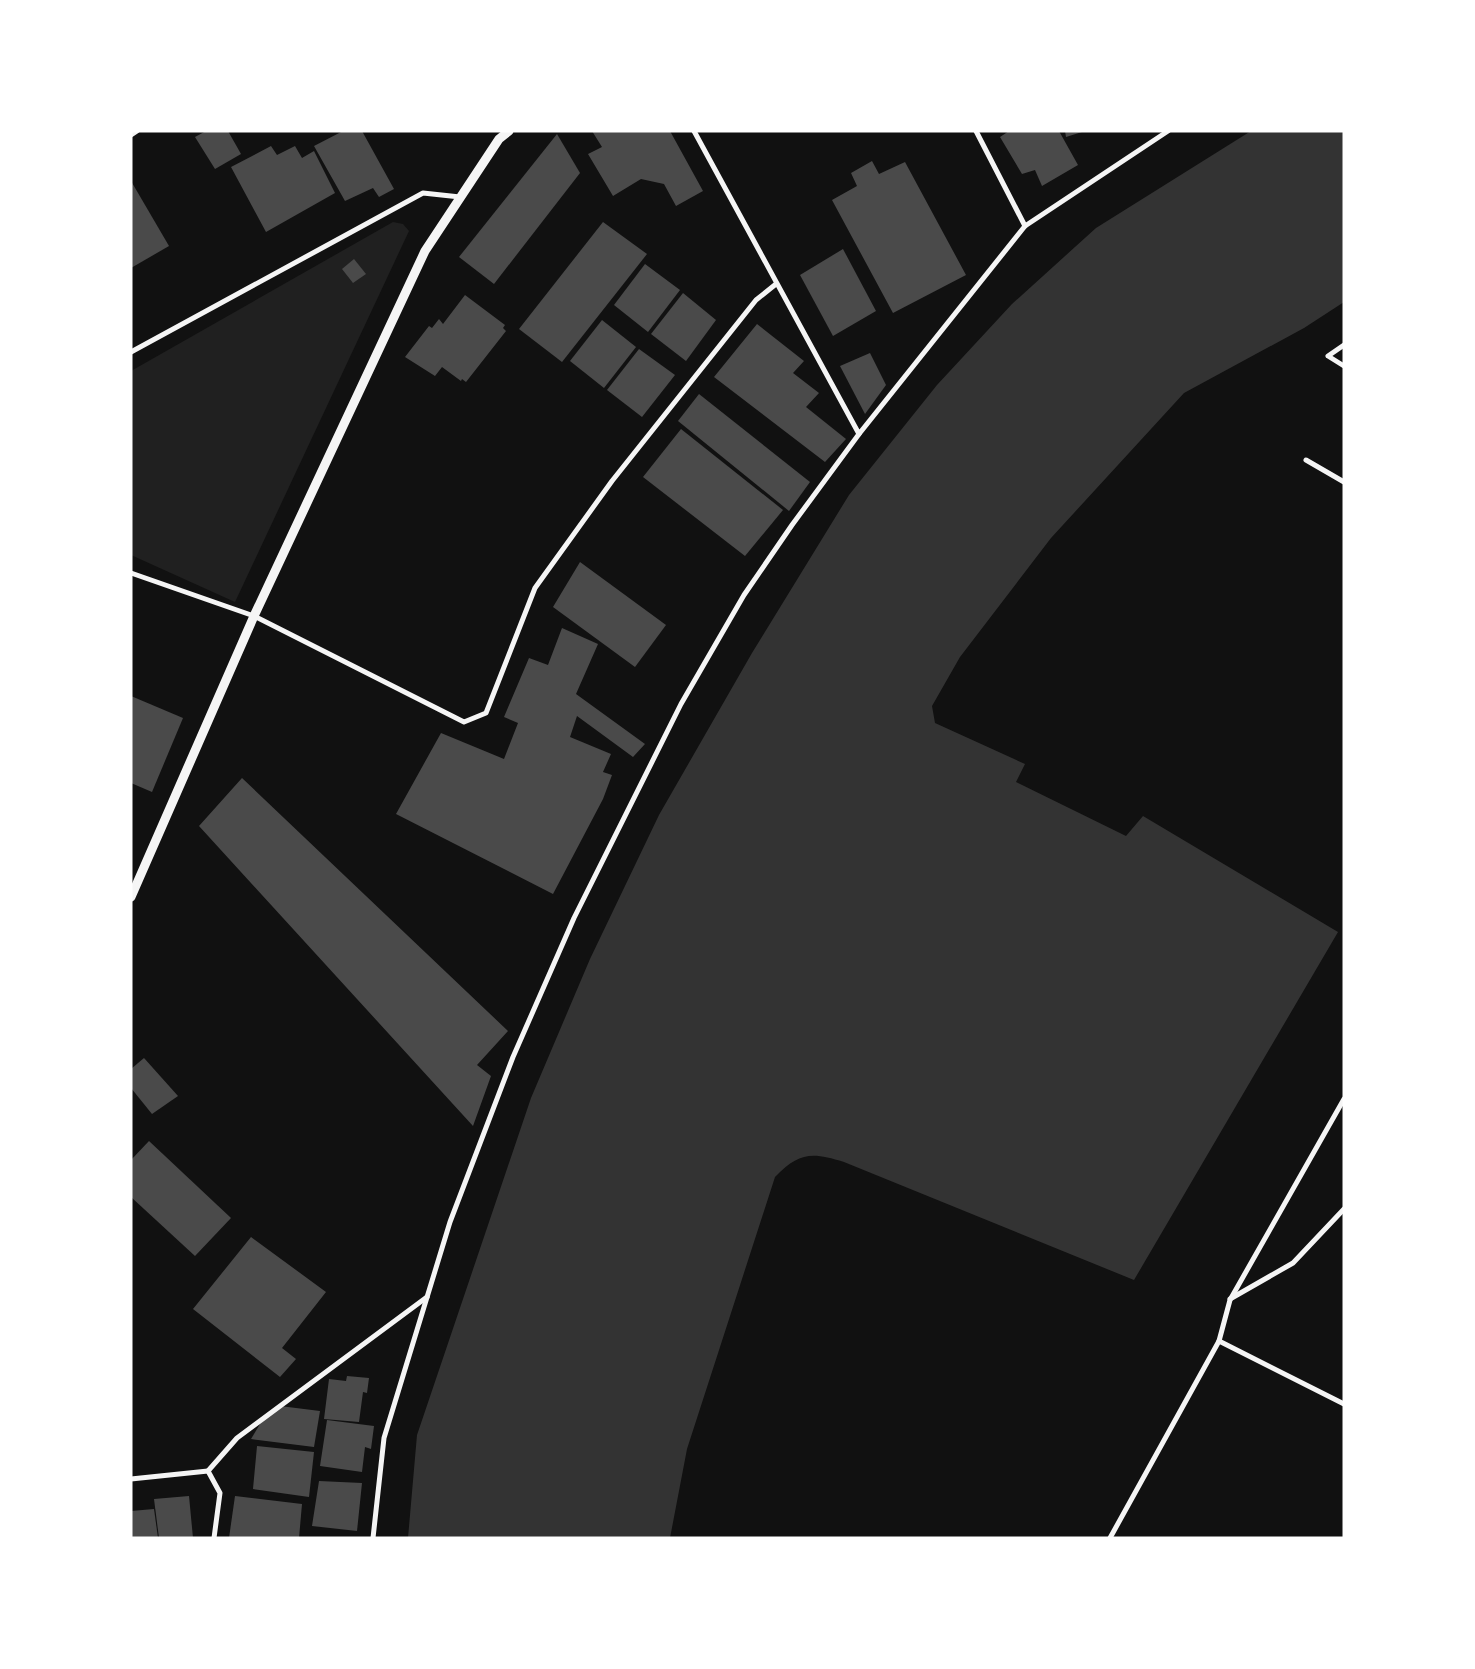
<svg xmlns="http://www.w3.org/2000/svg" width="1475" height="1669" font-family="'IBM Plex Serif',serif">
  <rect width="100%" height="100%" fill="#111"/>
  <!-- green -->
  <path fill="#202020" d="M 393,222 L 403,224 L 409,231 L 235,602 L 131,555 L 131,371 Z"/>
  <!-- water -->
  <path fill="#333" d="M 1251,131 L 1344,131 L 1344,302 L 1304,328 L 1184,393 L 1051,538 L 960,657 L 932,706 L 935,723 L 1025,764 L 1016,782 L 1126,836 L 1143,816 L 1338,932 L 1134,1280 L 844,1162 C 812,1152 799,1152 775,1177 L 687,1449 L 670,1538 L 408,1538 L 417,1435 L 531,1098 L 590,959 L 659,815 L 752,653 L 849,495 L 937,385 L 1012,304 L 1096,228 Z"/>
  <!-- building -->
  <g fill="#4a4a4a">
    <path d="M 206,131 L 228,131 L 241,154 L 215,169 L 195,137 Z"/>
    <path d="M 343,131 L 362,131 L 394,189 L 379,197 L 373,188 L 345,201 L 314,146 Z"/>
    <path d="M 592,131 L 670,131 L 703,191 L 676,206 L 664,184 L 641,179 L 613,196 L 588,154 L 602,147 Z"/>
    <path d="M 1009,131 L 1059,131 L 1078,165 L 1042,186 L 1035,170 L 1022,174 L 1000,137 Z"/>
    <path d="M 1065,131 L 1082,131 L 1082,132 L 1066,137 Z"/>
    <path d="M 557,134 L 580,173 L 494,284 L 459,257 Z"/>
    <path d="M 271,146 L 277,155 L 295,146 L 302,158 L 314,151 L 335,193 L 266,232 L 231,167 Z"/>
    <path d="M 872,161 L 879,174 L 905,162 L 966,275 L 893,313 L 832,200 L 857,186 L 851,173 Z"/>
    <path d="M 131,181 L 169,246 L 131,268 Z"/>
    <path d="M 603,222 L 647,254 L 562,362 L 519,329 Z"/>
    <path d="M 843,249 L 876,311 L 833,336 L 800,275 Z"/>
    <path d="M 354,259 L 366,274 L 353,283 L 342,269 Z"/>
    <path d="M 645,264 L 680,290 L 648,332 L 614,305 Z"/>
    <path d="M 683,293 L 716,320 L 686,361 L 651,334 Z"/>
    <path d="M 465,295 L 505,325 L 503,328 L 506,331 L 466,382 L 462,379 L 461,381 L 442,367 L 435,376 L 405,357 L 429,326 L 432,328 L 439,319 L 443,324 Z"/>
    <path d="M 602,320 L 636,347 L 604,388 L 570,361 Z"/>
    <path d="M 757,324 L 804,361 L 793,373 L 819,393 L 806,407 L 846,439 L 825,462 L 714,377 Z"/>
    <path d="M 639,349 L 675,375 L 642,417 L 607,390 Z"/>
    <path d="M 870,353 L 886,385 L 865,414 L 840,366 Z"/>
    <path d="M 699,394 L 810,482 L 789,511 L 678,421 Z"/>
    <path d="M 681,429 L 783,510 L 745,556 L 643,477 Z"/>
    <path d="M 580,562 L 666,625 L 635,667 L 553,607 Z"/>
    <path d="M 562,628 L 598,644 L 576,694 L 645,744 L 633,757 L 577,716 L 570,737 L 611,754 L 603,772 L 612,775 L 603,799 L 553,894 L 396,814 L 441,733 L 504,759 L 518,723 L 504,717 L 529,658 L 548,665 Z"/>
    <path d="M 131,696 L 183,718 L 152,792 L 131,783 Z"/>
    <path d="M 242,778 L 508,1031 L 477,1065 L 491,1076 L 473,1126 L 199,826 Z"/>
    <path d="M 144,1058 L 178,1096 L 152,1114 L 131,1088 L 131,1069 Z"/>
    <path d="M 149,1141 L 231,1218 L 195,1256 L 131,1197 L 131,1160 Z"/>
    <path d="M 251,1237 L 326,1292 L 282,1348 L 296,1359 L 280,1377 L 193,1309 Z"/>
    <path d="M 347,1376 L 369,1378 L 367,1393 L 363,1392 L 359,1422 L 324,1419 L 329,1379 L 346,1381 Z"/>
    <path d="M 280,1406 L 320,1411 L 314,1447 L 251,1439 L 260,1424 Z"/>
    <path d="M 327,1420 L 374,1426 L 371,1449 L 365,1447 L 362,1472 L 320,1466 Z"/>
    <path d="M 257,1446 L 314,1452 L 309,1497 L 253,1489 Z"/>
    <path d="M 319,1481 L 362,1483 L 357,1531 L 312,1526 Z"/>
    <path d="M 189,1496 L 193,1538 L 159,1538 L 154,1499 Z"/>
    <path d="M 235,1496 L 302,1504 L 299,1538 L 229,1538 Z"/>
    <path d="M 154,1509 L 158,1538 L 131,1538 L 131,1511 Z"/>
  </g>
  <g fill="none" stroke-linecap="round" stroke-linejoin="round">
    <!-- minor -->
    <g stroke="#f5f5f5" stroke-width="5">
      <path d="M 694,131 L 859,434 L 1025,226 L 1168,131"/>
      <path d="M 976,131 L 1025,226"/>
      <path d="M 131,135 L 137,131"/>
      <path d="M 1344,345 L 1328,356 L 1344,366"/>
      <path d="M 131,352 L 423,193 L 460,197"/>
      <path d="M 1306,460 L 1344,482"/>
      <path d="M 131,573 L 254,616 L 464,722 L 486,713 L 535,588 L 612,481 L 756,300 L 776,284"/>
      <path d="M 1230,1299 L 1293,1263 L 1344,1209"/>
      <path d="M 1219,1341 L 1344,1404"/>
      <path d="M 208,1471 L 237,1438 L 427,1297"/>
      <path d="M 131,1479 L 208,1471 L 220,1493 L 214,1538"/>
      <path d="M 373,1538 L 384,1438 L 450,1222 L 513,1057 L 574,918 L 681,704 L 744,595 L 792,525 L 859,434"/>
      <path d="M 1110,1538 L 1219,1341 L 1230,1300 L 1344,1099"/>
    </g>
    <!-- tertiary -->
    <path stroke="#f5f5f5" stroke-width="9" d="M 131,897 L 254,616 L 425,251 L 499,139 L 509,131"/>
  </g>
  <!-- border -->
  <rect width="1475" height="1669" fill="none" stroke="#ffffff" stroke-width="265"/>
</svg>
